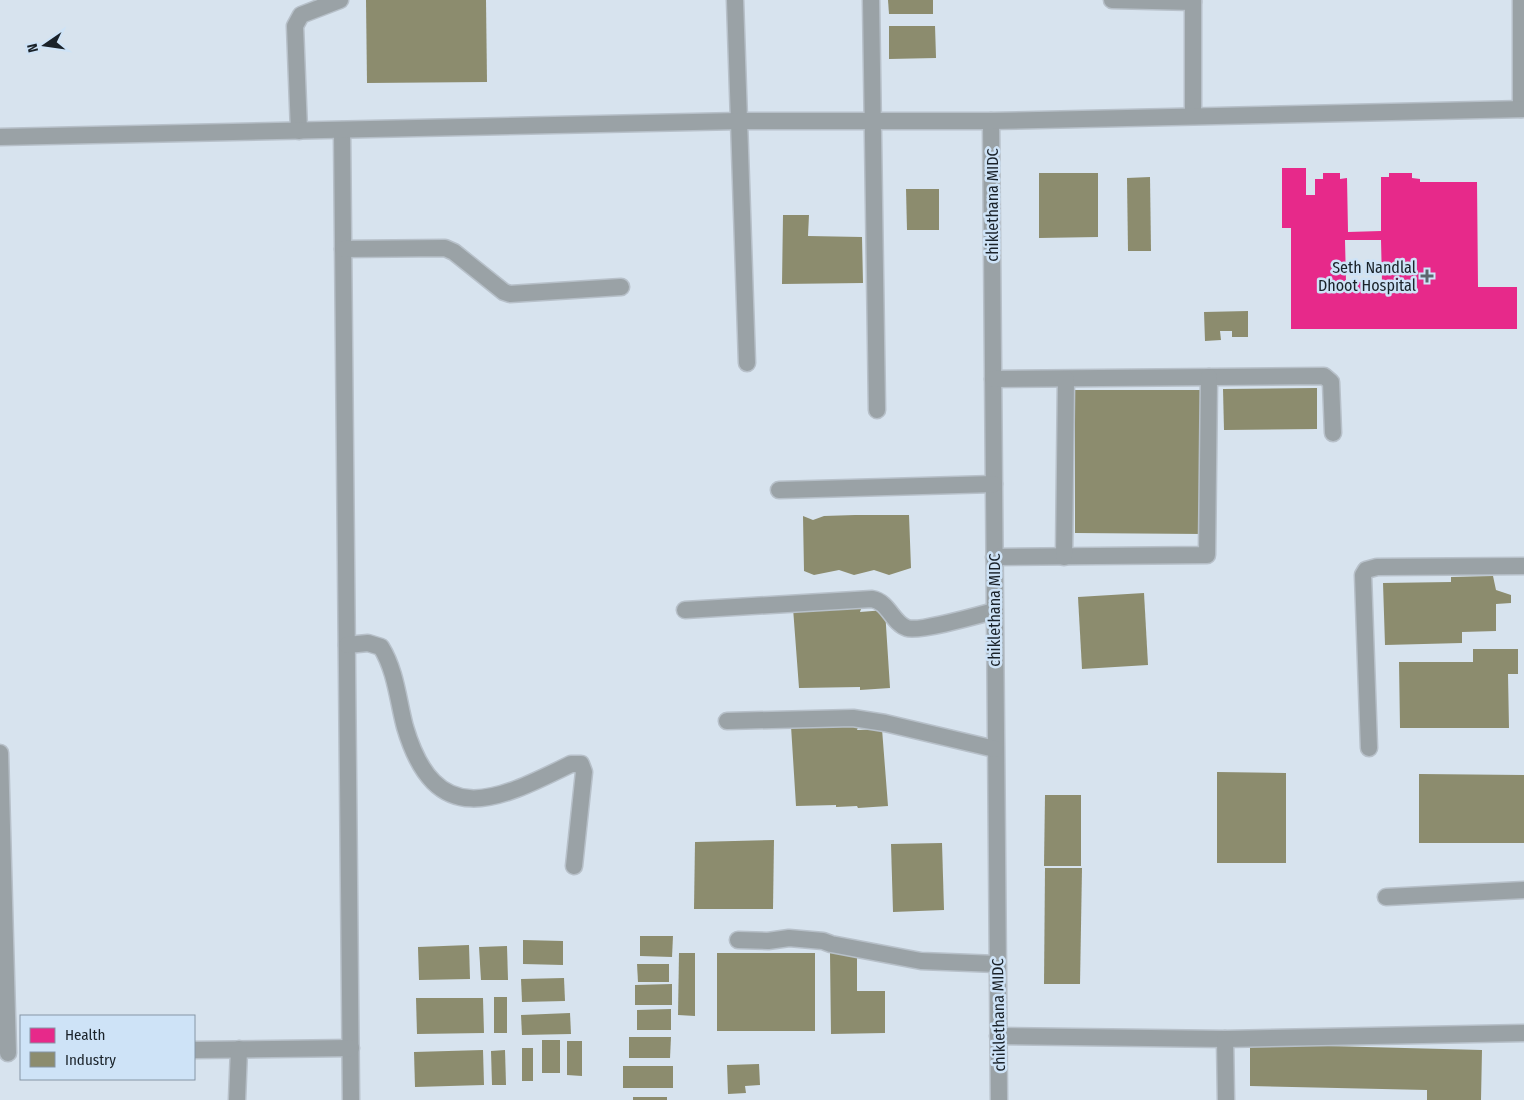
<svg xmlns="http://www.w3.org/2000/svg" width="1524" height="1100" font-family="'Fira Sans Condensed',sans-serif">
  <rect width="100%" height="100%" fill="#d7e3ee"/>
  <!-- health -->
  <path fill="#e7298a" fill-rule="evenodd" d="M 1282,168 L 1306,168 L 1306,195 L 1315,195 L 1315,179 L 1323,179 L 1323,173 L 1340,173 L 1340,179 L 1347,178 L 1348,232 L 1381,231 L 1381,177 L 1389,177 L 1389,173 L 1412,173 L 1412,178 L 1420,179 L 1420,182 L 1477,182 L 1478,287 L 1517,287 L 1517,329 L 1291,329 L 1291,228 L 1282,228 ZM 1345,240 L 1381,240 L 1382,282 L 1346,282 Z"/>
  <!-- industry -->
  <g fill="#8c8c6e">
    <path d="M 366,0 L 486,0 L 487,82 L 367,83 Z"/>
    <path d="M 888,0 L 933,0 L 933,14 L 889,14 Z"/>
    <path d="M 889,26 L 935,26 L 936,58 L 889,59 Z"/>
    <path d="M 1039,173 L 1098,173 L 1098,237 L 1039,238 Z"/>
    <path d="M 1150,177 L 1151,251 L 1128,251 L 1127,178 Z"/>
    <path d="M 906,189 L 939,189 L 939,230 L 907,230 Z"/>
    <path d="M 783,215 L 809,215 L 808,236 L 862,237 L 863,283 L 782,284 Z"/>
    <path d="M 1248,311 L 1248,337 L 1232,337 L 1232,331 L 1220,331 L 1221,340 L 1205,341 L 1204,312 Z"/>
    <path d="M 1317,388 L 1317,429 L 1224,430 L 1223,389 Z"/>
    <path d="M 1075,390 L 1203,390 L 1203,534 L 1075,533 Z"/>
    <path d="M 855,515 L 909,515 L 911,568 L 889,575 L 874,570 L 854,575 L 839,570 L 814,575 L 804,571 L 803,516 L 813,520 L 824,516 Z"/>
    <path d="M 1493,576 L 1496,590 L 1511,595 L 1511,603 L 1496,604 L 1496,631 L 1462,632 L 1462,643 L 1385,645 L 1383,583 L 1451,582 L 1451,577 Z"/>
    <path d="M 1144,593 L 1148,665 L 1082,669 L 1078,597 Z"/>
    <path d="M 862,606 L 860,612 L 885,610 L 890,688 L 860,690 L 860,687 L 799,688 L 793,608 L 840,607 L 838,609 Z"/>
    <path d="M 1473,649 L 1518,649 L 1518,674 L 1508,674 L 1509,728 L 1400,728 L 1399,662 L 1473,662 Z"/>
    <path d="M 816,724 L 814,728 L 859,725 L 857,730 L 882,729 L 888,806 L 858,808 L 857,806 L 836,807 L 836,805 L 796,806 L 791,726 Z"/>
    <path d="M 1217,772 L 1286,773 L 1286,863 L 1217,863 Z"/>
    <path d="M 1419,774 L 1524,775 L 1524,843 L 1419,843 Z"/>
    <path d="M 1045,795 L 1081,795 L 1081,866 L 1044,866 Z"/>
    <path d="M 774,840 L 773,909 L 694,909 L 695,842 Z"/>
    <path d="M 942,843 L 944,910 L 893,912 L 891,844 Z"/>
    <path d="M 1045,868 L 1082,868 L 1080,984 L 1044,984 Z"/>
    <path d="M 640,936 L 673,936 L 672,957 L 640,956 Z"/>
    <path d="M 523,940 L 563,941 L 563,965 L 523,964 Z"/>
    <path d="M 469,945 L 470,979 L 419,980 L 418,947 Z"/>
    <path d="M 507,946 L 508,980 L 481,980 L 479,947 Z"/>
    <path d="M 679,953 L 695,953 L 695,1016 L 678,1015 Z"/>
    <rect x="717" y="953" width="98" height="78"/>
    <path d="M 830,953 L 857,953 L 857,991 L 885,991 L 885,1033 L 831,1034 Z"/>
    <path d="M 637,964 L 669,964 L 669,982 L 638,982 Z"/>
    <path d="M 564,978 L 565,1001 L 522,1002 L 521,979 Z"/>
    <path d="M 672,984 L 672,1005 L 635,1005 L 635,985 Z"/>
    <rect x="494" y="997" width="13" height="36"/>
    <path d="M 416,998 L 483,998 L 484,1033 L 417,1034 Z"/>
    <path d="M 671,1009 L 671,1030 L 637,1030 L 637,1010 Z"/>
    <path d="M 570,1013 L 571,1034 L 522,1035 L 521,1015 Z"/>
    <path d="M 629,1037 L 671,1037 L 670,1058 L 629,1058 Z"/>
    <rect x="542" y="1040" width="18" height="33"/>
    <path d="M 567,1041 L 582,1041 L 582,1076 L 567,1075 Z"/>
    <path d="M 1250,1044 L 1482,1050 L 1481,1100 L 1427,1100 L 1427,1090 L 1250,1086 Z"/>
    <rect x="522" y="1048" width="11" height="33"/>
    <path d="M 483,1050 L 484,1085 L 415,1087 L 414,1052 Z"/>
    <path d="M 505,1050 L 506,1085 L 492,1085 L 491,1051 Z"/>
    <path d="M 759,1064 L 760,1085 L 745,1086 L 746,1093 L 728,1094 L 727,1065 Z"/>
    <rect x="623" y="1066" width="50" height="22"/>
    <rect x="633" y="1097" width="34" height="3"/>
  </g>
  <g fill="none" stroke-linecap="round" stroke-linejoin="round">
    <!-- minor casing -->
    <g stroke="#b7c0c9" stroke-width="19">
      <g id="minor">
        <path d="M 735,0 L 747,363"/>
        <path d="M 871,0 L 877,410"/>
        <path d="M 1112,0 L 1193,2"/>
        <path d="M 1193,0 L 1193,116"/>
        <path d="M 1521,0 L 1521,109"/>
        <path d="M 991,121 L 999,1100"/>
        <path d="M 342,130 L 351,1100"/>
        <path d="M 299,131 L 295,26 L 301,15 L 340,0"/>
        <path d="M 0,137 L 739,121 L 991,121 L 1524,109"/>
        <path d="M 343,249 L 445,248 L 454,252 L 504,292 L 510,294 L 621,287"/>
        <path d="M 993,379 L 1324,376 L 1331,382 L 1333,433"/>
        <path d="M 779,490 L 994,484"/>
        <path d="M 994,557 L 1207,555 L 1209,377"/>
        <path d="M 1064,557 L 1066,379"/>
        <path d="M 685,610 L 872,599 C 889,602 892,623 907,628 C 919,632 979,615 994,611"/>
        <path d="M 347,645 L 368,643 L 381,647 C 396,671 398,701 405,727 C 436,832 498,800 571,764 L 581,764 L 584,772 L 574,866"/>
        <path d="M 727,721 L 853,718 L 885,723 L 995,749"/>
        <path d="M 1369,748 L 1363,575 L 1366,570 L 1377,567 L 1524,566"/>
        <path d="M 0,753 L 8,1053"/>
        <path d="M 1386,897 L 1524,890"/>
        <path d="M 738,940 L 768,941 L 789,938 L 823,941 L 831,944 L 921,961 L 997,964"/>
        <path d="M 998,1036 L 1225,1039 L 1524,1033"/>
        <path d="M 1225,1039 L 1226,1100"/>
        <path d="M 194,1050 L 351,1048"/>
        <path d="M 237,1100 L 239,1049"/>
      </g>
    </g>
    <!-- minor -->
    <use href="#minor" stroke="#9aa2a6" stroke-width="16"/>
  </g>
  <!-- markers -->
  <path fill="#5c666e" stroke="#cee3f7" stroke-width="2" d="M1424.5 268.5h5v5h5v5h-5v5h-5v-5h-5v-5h5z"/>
  <g text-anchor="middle" stroke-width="5" stroke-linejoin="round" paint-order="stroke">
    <!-- street labels -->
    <g font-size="16" fill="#1a2229" stroke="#cee3f7">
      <text transform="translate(992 205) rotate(-90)" y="6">chiklethana MIDC</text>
      <text transform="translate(994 610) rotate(-90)" y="6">chiklethana MIDC</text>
      <text transform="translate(998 1015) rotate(-91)" y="6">chiklethana MIDC</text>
    </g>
    <!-- poi labels -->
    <g font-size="16" fill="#1a2229" stroke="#cee3f7" text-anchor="end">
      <text x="1416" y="273">Seth Nandlal<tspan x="1416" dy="18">Dhoot Hospital</tspan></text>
    </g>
  </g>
  <!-- legend -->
  <rect x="20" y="1015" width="175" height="65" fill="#cee3f7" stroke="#8696a5"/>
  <rect x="30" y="1028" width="25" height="15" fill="#e7298a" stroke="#8696a5"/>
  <text x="65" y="1040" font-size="15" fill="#1a2229">Health</text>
  <rect x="30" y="1052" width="25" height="15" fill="#8c8c6e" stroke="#8696a5"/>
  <text x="65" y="1065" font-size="15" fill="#1a2229">Industry</text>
  <!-- north arrow -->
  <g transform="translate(45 45) rotate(257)" stroke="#cee3f7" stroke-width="4" paint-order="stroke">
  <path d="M0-4L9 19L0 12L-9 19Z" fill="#1a2229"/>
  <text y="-8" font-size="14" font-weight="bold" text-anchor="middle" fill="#1a2229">N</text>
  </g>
</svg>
